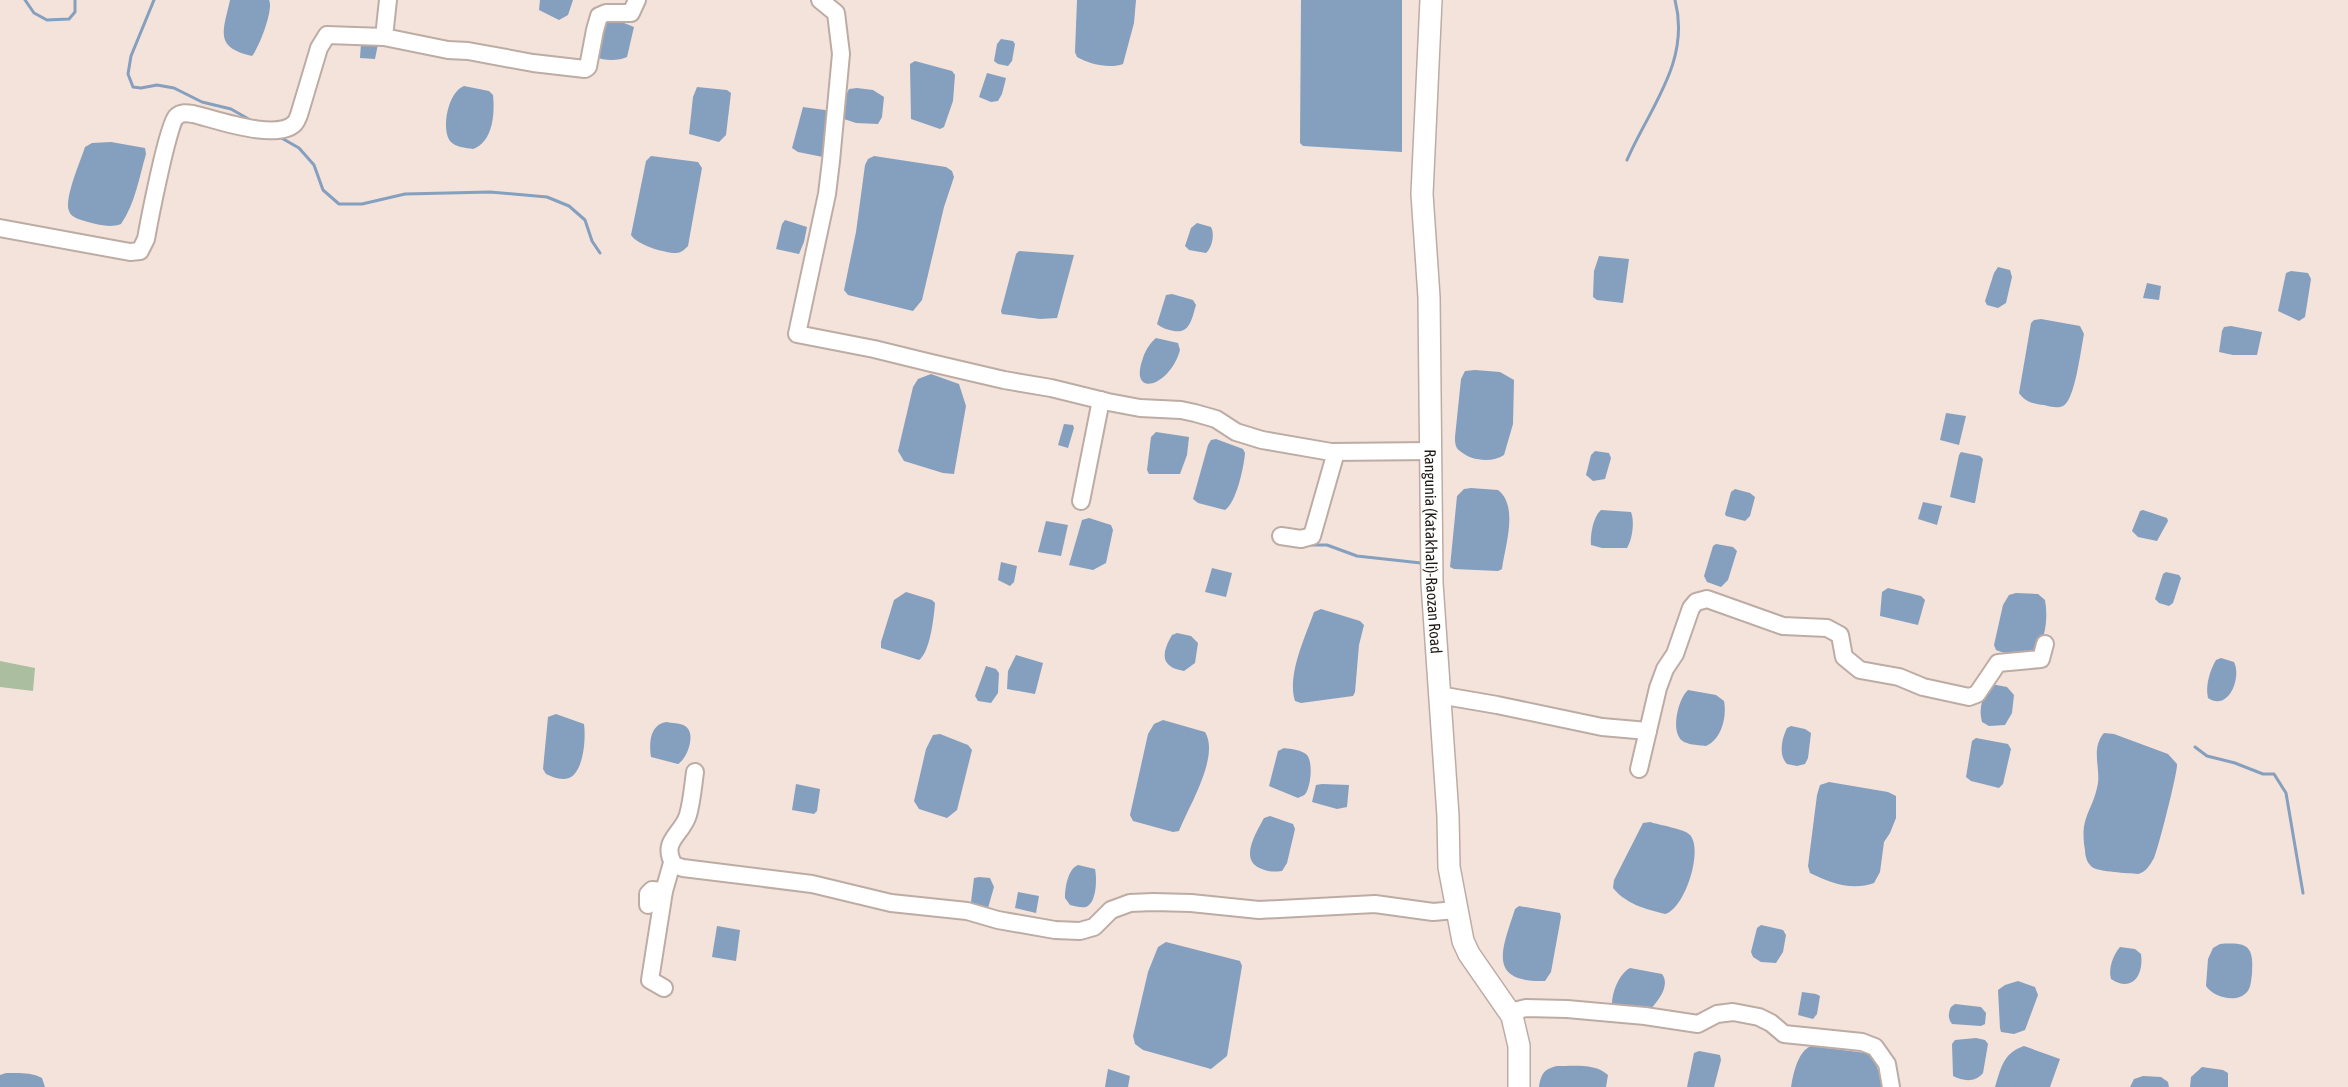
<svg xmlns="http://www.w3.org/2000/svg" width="2348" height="1087" font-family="'Asap Condensed',sans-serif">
  <rect width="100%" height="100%" fill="#f4e3db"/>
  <!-- green -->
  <path fill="#abbfa0" d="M 0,661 L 35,668 L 33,691 L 0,687 Z"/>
  <!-- water -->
  <g fill="#859fbe">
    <path d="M 230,0 L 269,0 C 274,9 259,48 252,56 C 214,47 223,32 230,0 Z"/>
    <path d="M 540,0 L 573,0 L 568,15 L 559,20 L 539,10 Z"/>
    <path d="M 1077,0 L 1136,0 L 1134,23 L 1123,64 C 1109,69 1089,64 1077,57 L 1075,52 Z"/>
    <path d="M 1301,0 L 1402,0 L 1402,152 L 1303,146 L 1300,143 Z"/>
    <path d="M 608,22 L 624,23 L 634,27 L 627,57 C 619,61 604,61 596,57 L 604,24 Z"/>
    <path d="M 1001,39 L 1013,41 L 1015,44 L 1012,61 L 1008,66 L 998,64 L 994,61 L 997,44 Z"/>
    <path d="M 361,43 L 378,44 L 375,59 L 360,58 Z"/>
    <path d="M 915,61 L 952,71 L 955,75 L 953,101 L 944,127 L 940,129 L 911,119 L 910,64 Z"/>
    <path d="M 987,73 L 1006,78 L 1002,94 L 998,101 L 991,102 L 979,97 Z"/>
    <path d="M 464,86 L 489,91 L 493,95 C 495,114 493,142 473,149 C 466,148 455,147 450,141 C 441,128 448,92 464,86 Z"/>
    <path d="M 697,87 L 727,90 L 731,93 L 726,135 L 719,142 L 689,134 L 693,97 Z"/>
    <path d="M 857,88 L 873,90 L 884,97 L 882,117 L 878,124 L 856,123 L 844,119 L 845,97 L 849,89 Z"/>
    <path d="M 803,107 L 825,110 L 828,112 L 826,154 L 823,157 L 798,152 L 792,148 Z"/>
    <path d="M 111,142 L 145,148 L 146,154 C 139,178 135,204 121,224 C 110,228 100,225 88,222 C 82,220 71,218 69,211 C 64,198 81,160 85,147 L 92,143 Z"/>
    <path d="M 651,156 L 698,162 L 702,168 L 688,246 C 684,250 681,253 676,253 C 664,253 637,245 631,235 L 646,161 Z"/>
    <path d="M 874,156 L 946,167 L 952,171 L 954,177 L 944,207 L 922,300 L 913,311 L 848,295 L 844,290 L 856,232 L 865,165 L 868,159 Z"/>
    <path d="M 785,220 L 807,227 L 804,242 L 799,254 L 776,249 L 782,224 Z"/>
    <path d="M 1197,223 L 1211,227 C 1215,234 1212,248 1206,253 L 1189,250 L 1185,246 L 1191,228 Z"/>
    <path d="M 1019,251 L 1074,255 L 1057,318 L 1040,319 L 1002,314 L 1001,311 L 1016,254 Z"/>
    <path d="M 1599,256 L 1629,259 L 1623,303 L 1597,300 L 1593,297 L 1594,271 Z"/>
    <path d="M 1998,267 L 2010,270 L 2012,277 L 2006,303 L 1998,308 L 1987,305 L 1985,301 L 1994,273 Z"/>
    <path d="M 2291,271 L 2308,273 L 2311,279 L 2305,317 L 2299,321 L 2278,311 L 2286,273 Z"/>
    <path d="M 2147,283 L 2161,286 L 2159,300 L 2143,298 Z"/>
    <path d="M 1172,294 L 1193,300 L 1196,305 C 1192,318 1190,334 1174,331 C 1168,330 1162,328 1157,324 L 1166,295 Z"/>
    <path d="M 2041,319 L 2080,326 L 2084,334 C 2081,348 2075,401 2063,406 C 2057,409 2049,406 2044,405 C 2034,404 2025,402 2019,393 L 2031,323 L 2034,320 Z"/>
    <path d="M 2231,326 L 2262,332 L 2257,355 L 2233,355 L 2219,352 L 2222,331 L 2224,327 Z"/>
    <path d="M 1156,338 L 1178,343 L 1180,350 C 1170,387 1128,399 1143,358 C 1145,351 1150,343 1156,338 Z"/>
    <path d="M 1475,370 L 1500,372 L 1514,380 L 1513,424 L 1504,455 C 1492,463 1471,461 1460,451 C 1455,448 1455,442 1455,437 L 1461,379 L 1465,371 Z"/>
    <path d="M 931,374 L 959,384 L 966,406 L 954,474 L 943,473 L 904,461 L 898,451 L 913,387 L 918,379 Z"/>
    <path d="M 1946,413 L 1966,416 L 1959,445 L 1940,440 Z"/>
    <path d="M 1064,424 L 1073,425 L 1074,428 L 1068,448 L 1058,445 Z"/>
    <path d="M 1156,432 L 1189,437 L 1187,455 L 1180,474 L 1149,474 L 1147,470 L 1151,437 Z"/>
    <path d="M 1216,439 L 1243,449 L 1245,453 C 1244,467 1236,503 1225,510 L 1198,503 L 1193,499 L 1208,445 L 1211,440 Z"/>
    <path d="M 1595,451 L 1609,453 L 1611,458 L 1605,479 L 1593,481 L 1586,475 L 1591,455 Z"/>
    <path d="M 1961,452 L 1980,456 L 1983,459 L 1975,503 L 1973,503 L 1950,497 L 1959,455 Z"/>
    <path d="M 1471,488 L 1498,490 C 1519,506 1505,546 1502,569 L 1498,571 L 1454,569 L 1450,567 L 1457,496 L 1464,489 Z"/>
    <path d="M 1735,489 L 1750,493 L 1755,497 L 1750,516 L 1745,521 L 1726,516 L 1725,514 L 1731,492 Z"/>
    <path d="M 1923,502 L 1942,506 L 1937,525 L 1918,519 Z"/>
    <path d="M 1601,510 L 1631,512 C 1635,522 1632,540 1627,548 L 1602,548 L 1591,545 C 1590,535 1593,517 1601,510 Z"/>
    <path d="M 2143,510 L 2167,518 L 2168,521 L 2157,541 L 2138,537 L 2132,531 L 2140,511 Z"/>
    <path d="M 1089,518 L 1111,525 L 1113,530 L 1106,563 L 1093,570 L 1069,565 L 1082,520 Z"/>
    <path d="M 1046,521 L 1068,525 L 1061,556 L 1038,552 Z"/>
    <path d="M 1716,544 L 1733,547 L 1737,551 L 1728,580 L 1721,587 L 1707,582 L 1704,576 L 1713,546 Z"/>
    <path d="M 1001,562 L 1017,566 L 1014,582 L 1010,586 L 998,580 Z"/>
    <path d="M 1212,568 L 1232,573 L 1226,597 L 1205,592 Z"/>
    <path d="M 2166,572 L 2179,575 L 2181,578 L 2173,603 L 2169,606 L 2159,603 L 2155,599 L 2163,574 Z"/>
    <path d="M 1888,588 L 1921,596 L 1925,600 L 1918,625 L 1880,616 L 1882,592 Z"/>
    <path d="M 906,592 L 932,600 L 935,603 C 934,617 930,652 919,660 L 881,648 L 881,642 L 894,600 Z"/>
    <path d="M 2016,593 L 2038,594 L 2045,600 C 2048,617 2046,636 2037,651 C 2023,654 2009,656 1996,650 L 1994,645 L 2003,605 L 2009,595 Z"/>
    <path d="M 1321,609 L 1360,621 L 1364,625 L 1359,645 L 1355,692 L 1353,696 L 1301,703 L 1295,701 C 1287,674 1305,638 1314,612 Z"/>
    <path d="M 1177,633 L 1191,636 L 1198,643 L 1195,663 L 1184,671 C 1159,667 1162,652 1172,635 Z"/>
    <path d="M 1016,655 L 1043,663 L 1035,694 L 1007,689 L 1008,671 Z"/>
    <path d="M 2221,658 L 2234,662 C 2242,678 2228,712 2208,698 C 2205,686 2210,670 2216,660 Z"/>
    <path d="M 986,666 L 996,669 L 999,673 L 998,693 L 991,703 L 978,701 L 975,696 Z"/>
    <path d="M 1991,684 L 2007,687 L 2014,695 L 2012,713 L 2005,725 L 1989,726 L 1982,722 C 1978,708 1983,695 1991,684 Z"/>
    <path d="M 1688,690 L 1716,695 L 1724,701 C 1727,716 1722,739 1706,746 C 1698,745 1683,745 1679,737 C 1672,725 1679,698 1688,690 Z"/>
    <path d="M 556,714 L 584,724 C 586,737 584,772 569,778 C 561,781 553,777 546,774 L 543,769 L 548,717 Z"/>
    <path d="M 1163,720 L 1205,732 C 1220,756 1189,806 1179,831 L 1173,832 L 1133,821 L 1130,815 L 1148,734 L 1154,724 Z"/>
    <path d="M 666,722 C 671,723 681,723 685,726 C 697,733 687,759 678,764 L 651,757 C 649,742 650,725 666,722 Z"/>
    <path d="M 1791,726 L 1805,729 L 1811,733 L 1808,758 L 1805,764 L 1797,766 L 1787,764 C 1778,755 1782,738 1787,728 Z"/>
    <path d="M 2104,733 L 2114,734 L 2168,754 L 2177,764 C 2178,771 2158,850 2154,858 C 2150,865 2146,872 2138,874 C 2128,873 2099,872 2092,867 C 2087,863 2085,856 2085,850 C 2079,816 2093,812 2098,783 C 2100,766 2091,748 2104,733 Z"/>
    <path d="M 940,734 L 968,745 L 972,750 L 957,810 L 947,818 L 919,809 L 914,801 L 926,749 L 933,735 Z"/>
    <path d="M 1976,738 L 2008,744 L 2011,749 L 2003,784 L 1999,788 L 1971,781 L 1966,777 L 1972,741 Z"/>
    <path d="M 1284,748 C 1291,749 1302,750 1307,755 C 1313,762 1311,785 1306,793 C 1304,796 1302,796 1298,798 L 1269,786 L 1278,751 Z"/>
    <path d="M 1829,782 L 1888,792 L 1896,796 L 1896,818 L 1890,833 L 1884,842 L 1880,872 L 1874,883 C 1852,891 1830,883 1810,873 L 1808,866 L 1817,795 L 1820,785 Z"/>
    <path d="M 796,784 L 820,789 L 817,811 L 814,814 L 792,810 Z"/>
    <path d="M 1322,784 L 1349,785 L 1347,807 L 1337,809 L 1312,802 L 1316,785 Z"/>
    <path d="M 1270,816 L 1293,824 L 1295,829 L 1287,863 L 1282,871 C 1274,872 1269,872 1262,869 C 1238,861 1256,833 1264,818 Z"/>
    <path d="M 1650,822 C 1659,825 1685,829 1690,835 C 1704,851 1684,910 1665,914 C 1645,909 1626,904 1613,888 L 1614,880 L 1643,823 Z"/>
    <path d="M 1078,865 L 1095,869 C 1097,878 1097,903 1086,907 C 1081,908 1075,906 1070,905 L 1065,898 C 1065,887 1068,869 1078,865 Z"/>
    <path d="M 979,877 L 990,878 L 994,887 L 988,908 L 980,908 L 971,902 L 974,878 Z"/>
    <path d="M 1018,892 L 1039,896 L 1036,913 L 1015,908 Z"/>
    <path d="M 1519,906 L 1560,913 L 1561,917 L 1551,972 L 1545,981 C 1485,983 1503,947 1515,909 Z"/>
    <path d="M 1761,925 L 1783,930 L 1786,935 L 1783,952 L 1776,963 L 1761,962 L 1753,957 L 1751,952 L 1757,928 Z"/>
    <path d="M 717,926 L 740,930 L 736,961 L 712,957 Z"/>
    <path d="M 1166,942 L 1240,961 L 1242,966 L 1227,1056 L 1211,1069 L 1143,1050 L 1135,1044 L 1133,1036 L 1148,972 L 1158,947 Z"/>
    <path d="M 2220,944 C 2248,942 2254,946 2252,974 C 2251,980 2251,988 2247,992 C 2237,1004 2213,997 2206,986 L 2208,959 L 2213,948 Z"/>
    <path d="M 2120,947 L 2135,949 L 2141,954 C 2144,975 2132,993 2111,979 C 2108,969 2113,955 2120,947 Z"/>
    <path d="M 1630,968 L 1662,974 C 1671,986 1657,1002 1649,1011 L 1615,1008 L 1612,1004 C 1612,992 1619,974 1630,968 Z"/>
    <path d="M 2018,981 L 2035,987 L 2038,995 L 2025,1030 L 2014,1034 L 2001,1032 L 2000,1028 L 1998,990 L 2005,985 Z"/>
    <path d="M 1802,992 L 1816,994 L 1820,996 L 1817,1014 L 1813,1019 L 1798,1015 Z"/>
    <path d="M 1955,1004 L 1981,1007 L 1986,1013 L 1985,1024 L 1981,1026 L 1952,1024 C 1948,1019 1948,1013 1951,1007 Z"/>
    <path d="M 1976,1038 L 1985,1040 L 1988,1044 L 1983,1073 C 1975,1083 1963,1081 1953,1076 L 1952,1044 L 1955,1040 Z"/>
    <path d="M 1811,1046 L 1866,1053 L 1874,1059 L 1884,1087 L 1791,1087 C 1793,1074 1798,1051 1811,1046 Z"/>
    <path d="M 2024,1046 L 2060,1059 L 2050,1087 L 1995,1087 C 2001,1068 2003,1053 2024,1046 Z"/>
    <path d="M 1699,1051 L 1720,1055 L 1721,1060 L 1714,1087 L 1687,1087 L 1694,1053 Z"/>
    <path d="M 1557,1066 C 1572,1066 1596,1063 1608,1075 L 1606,1087 L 1539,1087 C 1541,1074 1544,1069 1557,1066 Z"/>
    <path d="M 2202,1067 L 2223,1070 L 2228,1073 L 2228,1087 L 2190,1087 L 2191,1077 Z"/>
    <path d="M 1108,1069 L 1130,1076 L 1128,1087 L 1105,1087 Z"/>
    <path d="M 6,1073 C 18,1073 31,1072 42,1078 L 45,1087 L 0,1087 L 0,1075 Z"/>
    <path d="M 2143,1076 L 2161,1077 L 2168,1082 L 2169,1087 L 2130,1087 L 2134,1079 Z"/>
  </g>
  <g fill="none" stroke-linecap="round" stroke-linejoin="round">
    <!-- stream -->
    <g stroke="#859fbe" stroke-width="3">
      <path d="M 25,0 L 34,13 L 47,20 L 69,19 L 75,12 L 75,0"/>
      <path d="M 154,0 L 131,56 L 128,74 L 133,87 L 141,88 L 157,85 L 174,88 L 202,102 L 231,109 L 252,121"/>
      <path d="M 278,136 L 299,148 L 314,165 L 323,190 L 339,204 L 362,204 L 405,194 L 490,192 L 547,197 L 569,206 L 585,220 L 592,241 L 600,253"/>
      <path d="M 1627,160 C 1650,107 1691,61 1675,0"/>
      <path d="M 1307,545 L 1327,545 L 1357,556 L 1421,563"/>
      <path d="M 2195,747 L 2207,756 L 2235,763 L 2263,774 L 2274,774 L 2286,793 L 2303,893"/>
    </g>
    <!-- minor casing -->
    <g stroke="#bdaca4" stroke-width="20">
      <g id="minor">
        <path d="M 820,0 L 836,13 L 841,54 L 831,161 L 827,194 L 797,334 L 874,349 L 927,362 L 1004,380 L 1051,388 L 1108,402 L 1140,408 L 1181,410 L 1195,413 L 1216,419 L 1236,432 L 1262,440 L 1331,452 L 1432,451"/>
        <path d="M 384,37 L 388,0"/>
        <path d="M 0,228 L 130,252 L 140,251 L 146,239 C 149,222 168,124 176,117 C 181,112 187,113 193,114 C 215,119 277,142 295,123 C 297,121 298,117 299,115 L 319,48 L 327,35 L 384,37 L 448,50 L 468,51 L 533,63 L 585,69 L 588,67 L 595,30 L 599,16 L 606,13 L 631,13 L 637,0"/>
        <path d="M 1081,501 L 1101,400"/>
        <path d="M 1281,536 L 1301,539 L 1312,536 L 1336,452"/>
        <path d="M 1439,695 L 1497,705 L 1602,727 L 1648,731"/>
        <path d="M 1639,769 L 1658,688 L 1665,669 L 1675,654 L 1691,608 L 1696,602 L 1707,599 L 1783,626 L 1827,628 L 1840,635 L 1844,657 L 1860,670 L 1899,677 L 1923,687 L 1969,697 L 1977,694 L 1998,663 L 2041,659 L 2045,644"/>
        <path d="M 695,772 C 693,786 692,801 688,815 C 682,835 660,841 674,865 L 683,868 L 812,884 L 891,903 L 967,911 L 998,920 L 1055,930 L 1080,931 L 1094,927 L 1111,910 L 1130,903 L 1153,902 L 1191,903 L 1259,910 L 1375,904 L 1433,912 L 1456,910"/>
        <path d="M 648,905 L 648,894 L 652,890 L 664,891"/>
        <path d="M 664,988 L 650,980 L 664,891 L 672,863"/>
        <path d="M 1510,1012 L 1526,1008 L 1567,1009 L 1645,1016 L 1698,1024 L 1717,1014 L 1733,1012 L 1759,1017 L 1771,1023 L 1784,1034 L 1862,1042 L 1875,1047 L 1887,1064 L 1891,1087"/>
      </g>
    </g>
    <!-- major casing -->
    <g stroke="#bdaca4" stroke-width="24">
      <g id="major">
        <path id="s1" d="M 1431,0 L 1422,194 L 1429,297 L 1432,583 L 1448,816 L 1449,867 L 1463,941 L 1469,954 L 1512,1016 L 1519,1046 L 1519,1087"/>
      </g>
    </g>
    <!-- minor -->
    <use href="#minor" stroke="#fff" stroke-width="16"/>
    <!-- major -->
    <use href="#major" stroke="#fff" stroke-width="21"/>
  </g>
  <g text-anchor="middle" stroke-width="4.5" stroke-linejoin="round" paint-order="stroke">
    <!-- street labels -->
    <g font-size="16" fill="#211b18" stroke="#fff1ea">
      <text dy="6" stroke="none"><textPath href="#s1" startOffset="552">Rangunia (Katakhali)-Raozan Road</textPath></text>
    </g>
  </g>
</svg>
